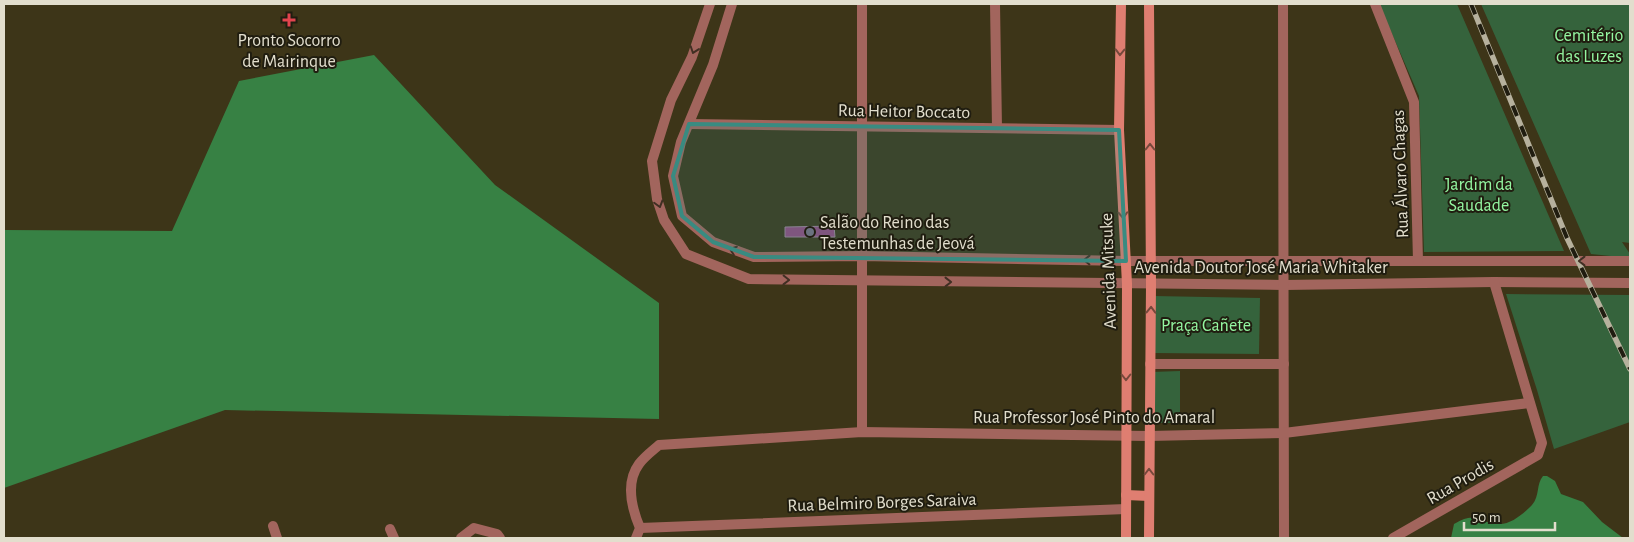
<svg xmlns="http://www.w3.org/2000/svg" width="1634" height="542" font-family="'Alegreya Sans',sans-serif">
  <rect width="100%" height="100%" fill="#3d3518"/>
  <!-- green -->
  <g fill="#35633c">
    <path d="M 1379,4 L 1457,4 L 1564,251 L 1424,252 L 1419,96 Z"/>
    <path d="M 1481,4 L 1630,4 L 1630,243 L 1622,242 L 1630,254 L 1630,258 L 1591,254 Z"/>
    <path d="M 1506,294 L 1630,295 L 1630,422 L 1554,449 L 1537,390 Z"/>
    <path d="M 1154,296 L 1260,298 L 1259,354 L 1153,353 Z"/>
    <path d="M 1180,371 L 1180,423 L 1151,423 L 1151,372 Z"/>
  </g>
  <!-- forest -->
  <g fill="#378144">
    <path d="M 374,55 L 495,185 L 659,303 L 659,419 L 225,410 L 4,488 L 4,230 L 172,231 L 239,81 Z"/>
    <path d="M 1543,476 L 1547,476 L 1555,481 L 1561,494 L 1583,502 L 1602,522 L 1623,538 L 1451,538 L 1454,524 C 1476,511 1477,522 1498,524 C 1511,525 1524,513 1532,505 C 1540,496 1536,484 1543,476 Z"/>
  </g>
  <!-- building -->
  <path fill="#91497f" stroke="#9e8195" d="M 834,226 L 835,237 L 785,237 L 785,227 Z"/>
  <g fill="none" stroke-linecap="round" stroke-linejoin="round">
    <!-- minor -->
    <g stroke="#a2655d" stroke-width="10">
      <path d="M 710,4 L 692,57 L 671,100 L 652,161 L 657,199 L 664,220 L 686,254 L 749,279 L 1284,285 L 1494,282 L 1630,283"/>
      <path d="M 732,4 L 713,65 L 681,142 L 673,176 L 682,216 L 713,242 L 754,257 L 862,256 L 1126,261 L 1630,261"/>
      <path d="M 862,4 L 862,432"/>
      <path d="M 995,4 L 997,128"/>
      <path d="M 1283,4 L 1284,538"/>
      <path d="M 1375,4 L 1414,102 L 1418,261"/>
      <path d="M 689,124 L 1119,130"/>
      <path d="M 1150,364 L 1284,364"/>
      <path d="M 273,526 L 277,538"/>
      <path d="M 640,528 L 1126,509"/>
      <path d="M 390,529 L 394,538"/>
      <path d="M 461,538 L 474,528 L 497,534 L 500,538"/>
      <path d="M 636,538 L 640,528 C 632,509 625,483 639,464 C 644,457 652,451 659,445 L 862,432 L 1149,436 L 1284,433 L 1529,403"/>
      <path d="M 1393,538 L 1538,455 L 1542,443 L 1494,282"/>
    </g>
    <!-- secondary -->
    <g stroke="#df7e71" stroke-width="10">
      <path d="M 1121,4 L 1119,130 L 1127,284 L 1126,538"/>
      <path d="M 1126,495 L 1149,496"/>
      <path d="M 1149,538 L 1151,284 L 1149,4"/>
    </g>
    <!-- rail casing -->
    <g stroke="#b6b19d" stroke-width="5.5">
      <path id="rail" d="M 1471,4 L 1567,238 L 1630,369"/>
    </g>
    <!-- rail -->
    <use href="#rail" stroke="#201d10" stroke-width="4" stroke-dasharray="11" stroke-linecap="butt"/>
  </g>
  <!-- one-way arrows -->
  <defs><path id="oneway-chevron" d="M-2-3.5L2.5 0L-2 3.5" fill="none" stroke-width="1.6" stroke-linecap="round" stroke-linejoin="round" transform="scale(1.25)"/></defs>
  <g stroke="#402f23">
    <use href="#oneway-chevron" transform="translate(694 50) rotate(109)"/>
    <use href="#oneway-chevron" transform="translate(659 204) rotate(74)"/>
    <use href="#oneway-chevron" transform="translate(733 250) rotate(-160)"/>
    <use href="#oneway-chevron" transform="translate(1087 260) rotate(-179)"/>
    <use href="#oneway-chevron" transform="translate(1582 261) rotate(180)"/>
    <use href="#oneway-chevron" transform="translate(786 280) rotate(1)"/>
    <use href="#oneway-chevron" transform="translate(948 282)"/>
  </g>
  <g stroke="#76493c">
    <use href="#oneway-chevron" transform="translate(1120 52) rotate(91)"/>
    <use href="#oneway-chevron" transform="translate(1150 147) rotate(-90)"/>
    <use href="#oneway-chevron" transform="translate(1123 215) rotate(87)"/>
    <use href="#oneway-chevron" transform="translate(1151 310) rotate(-89)"/>
    <use href="#oneway-chevron" transform="translate(1126 377) rotate(90)"/>
    <use href="#oneway-chevron" transform="translate(1149 472) rotate(-90)"/>
  </g>
  <!-- marked area -->
  <path fill="#398b81" fill-opacity="0.2" stroke="#398b81" stroke-width="4" stroke-linejoin="round" d="M 689,124 L 1119,130 L 1126,261 L 754,257 L 713,242 L 682,216 L 673,176 Z"/>
  <!-- markers -->
  <path fill="#e0444e" stroke="#201d10" stroke-width="2" d="M286.5 12.5h5v5h5v5h-5v5h-5v-5h-5v-5h5z"/>
  <circle fill="#6b7280" stroke="#201d10" stroke-width="2" cx="810" cy="232" r="5"/>
  <g text-anchor="middle" stroke-width="4" stroke-linejoin="round" paint-order="stroke">
    <!-- park labels -->
    <g font-size="18" fill="#94f6a1" stroke="#201d10">
      <text x="1589" y="41">Cemitério<tspan x="1589" dy="21">das Luzes</tspan></text>
      <text x="1479" y="190">Jardim da<tspan x="1479" dy="21">Saudade</tspan></text>
      <text x="1206" y="331">Praça Cañete</text>
    </g>
    <!-- poi labels -->
    <g font-size="18" fill="#e2decd" stroke="#201d10">
      <text x="289" y="46">Pronto Socorro<tspan x="289" dy="21">de Mairinque</tspan></text>
      <text x="820" y="228" text-anchor="start">Salão do Reino das<tspan x="820" dy="21">Testemunhas de Jeová</tspan></text>
    </g>
    <!-- street labels -->
    <g font-size="18" fill="#e2decd" stroke="#201d10">
      <text transform="translate(904 111) rotate(1)" y="6">Rua Heitor Boccato</text>
      <text transform="translate(1400 174) rotate(-92)" y="6">Rua Álvaro Chagas</text>
      <text x="1261" y="273">Avenida Doutor José Maria Whitaker</text>
      <text transform="translate(1108 271) rotate(-92)" y="6">Avenida Mitsuke</text>
      <text x="1094" y="423">Rua Professor José Pinto do Amaral</text>
      <text transform="translate(1460 481) rotate(-30)" y="6">Rua Prodis</text>
      <text transform="translate(882 502) rotate(-2)" y="6">Rua Belmiro Borges Saraiva</text>
    </g>
  </g>
  <!-- border -->
  <rect width="1634" height="542" fill="none" stroke="#e2decd" stroke-width="10"/>
  <!-- scale -->
  <path d="M1464 522v8h91v-8" fill="none" stroke="#e2decd" stroke-width="2.5"/>
  <text x="1472" y="522" font-size="15" fill="#e2decd" stroke="#201d10" stroke-width="4" paint-order="stroke">50 m</text>
</svg>
